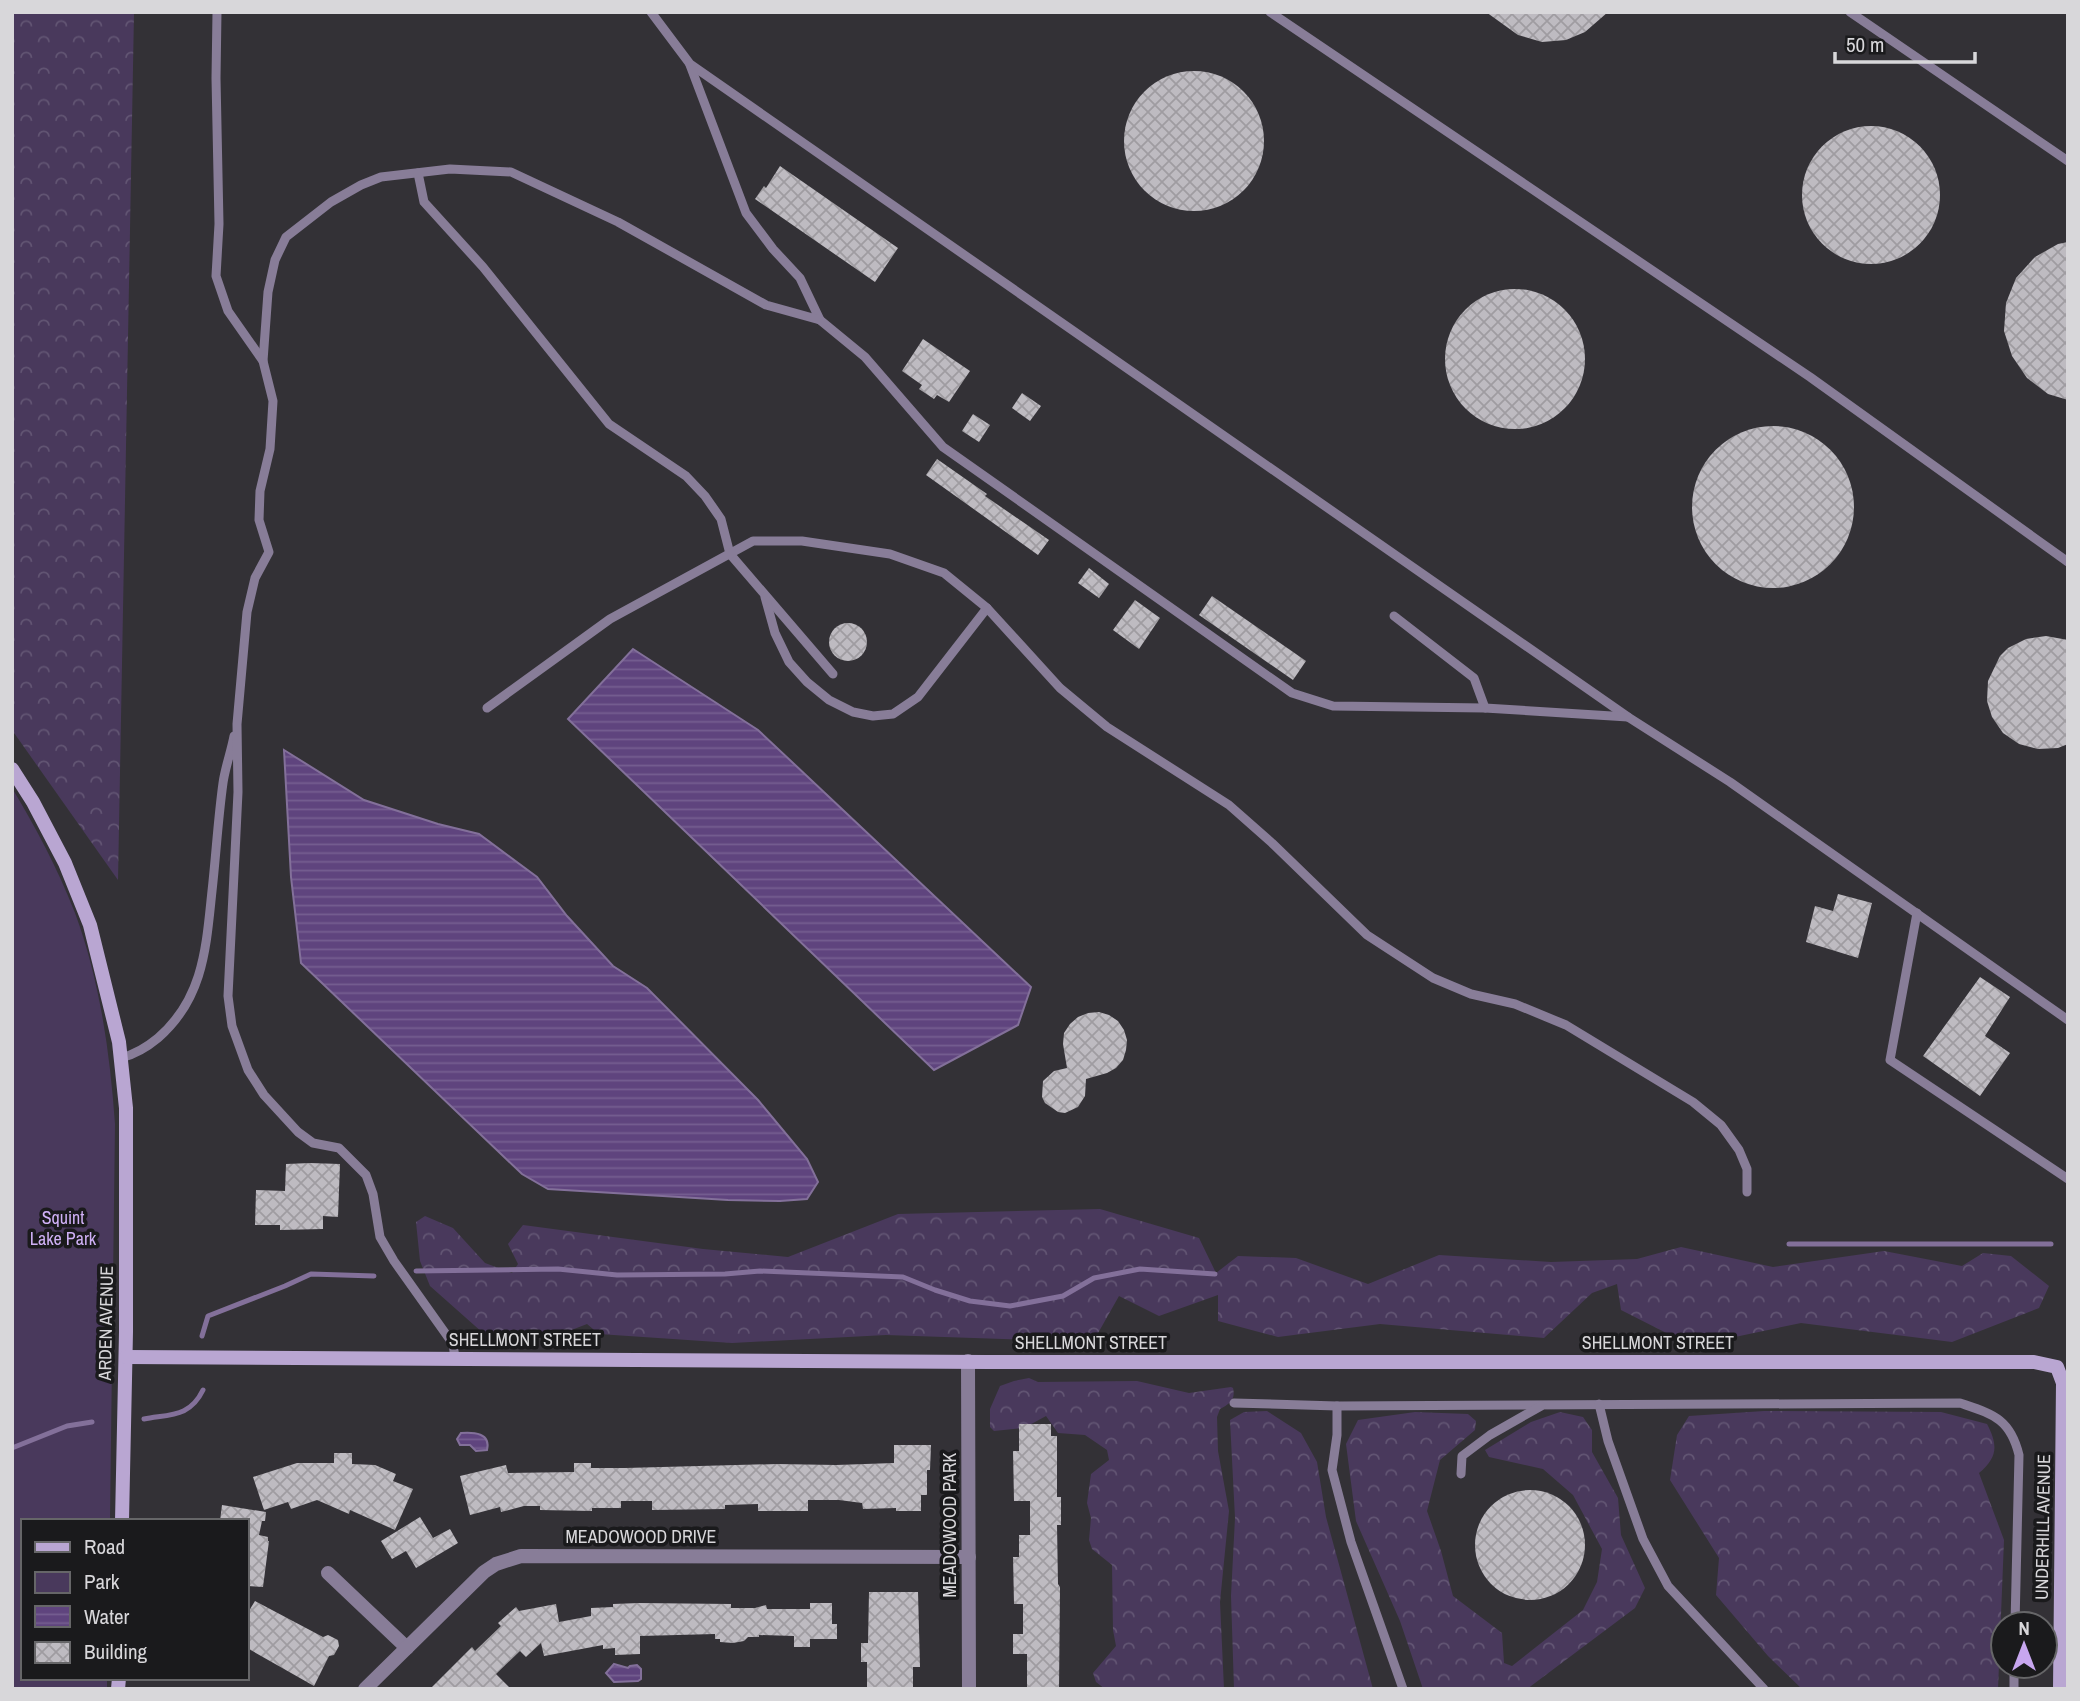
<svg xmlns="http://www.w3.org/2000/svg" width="2080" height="1701" font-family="'Archivo Narrow',sans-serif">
  <defs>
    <pattern id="forest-crowns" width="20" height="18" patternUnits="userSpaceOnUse" patternTransform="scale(1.75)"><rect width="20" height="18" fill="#49395c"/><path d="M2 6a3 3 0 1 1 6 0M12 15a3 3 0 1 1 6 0" fill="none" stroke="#625573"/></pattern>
    <pattern id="water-rules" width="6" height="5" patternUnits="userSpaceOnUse" patternTransform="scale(1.75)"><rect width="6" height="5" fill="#5f447e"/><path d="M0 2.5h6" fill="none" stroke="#755e90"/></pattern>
    <pattern id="building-cross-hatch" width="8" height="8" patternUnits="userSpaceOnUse" patternTransform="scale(1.75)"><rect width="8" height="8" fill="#bebbc1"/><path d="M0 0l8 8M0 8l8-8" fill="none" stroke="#9f9ca1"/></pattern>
  </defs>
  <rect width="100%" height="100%" fill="#333136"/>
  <!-- forest -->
  <g fill="url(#forest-crowns)">
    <path d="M 12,12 L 134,12 L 118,880 L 12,730 Z"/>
    <path d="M 1100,1209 L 1199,1238 L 1216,1273 L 1238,1256 L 1296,1258 L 1368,1284 L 1439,1255 L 1551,1262 L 1637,1259 L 1681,1247 L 1773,1267 L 1884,1251 L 1962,1266 L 1983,1253 L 2011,1256 L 2049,1286 L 2039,1308 L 1952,1342 L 1801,1323 L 1692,1346 L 1621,1310 L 1617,1284 L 1592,1293 L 1544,1338 L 1380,1324 L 1278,1337 L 1218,1321 L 1218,1295 L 1159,1316 L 1119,1296 L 1093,1342 L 886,1335 L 732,1343 L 599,1334 L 587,1324 L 556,1336 L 483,1333 L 430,1286 L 420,1261 L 416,1222 L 425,1216 L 453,1228 L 485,1263 L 512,1273 L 518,1264 L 508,1244 L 523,1225 L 703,1249 L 788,1257 L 898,1214 Z"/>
    <path d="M 1029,1378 L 1038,1382 L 1137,1381 L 1189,1393 L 1231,1387 L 1233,1388 C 1236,1400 1229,1404 1220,1409 L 1217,1417 L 1218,1451 L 1229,1511 L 1220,1602 L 1224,1689 L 1105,1689 L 1096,1682 L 1093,1673 L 1116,1646 L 1113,1630 L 1112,1565 L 1092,1549 L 1089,1540 L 1091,1518 L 1087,1503 L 1091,1474 L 1109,1460 L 1107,1450 L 1085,1435 L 1058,1433 L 1046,1416 L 1024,1428 L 994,1431 L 990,1427 L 990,1409 L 1000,1386 L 1014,1381 Z"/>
    <path d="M 1267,1411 L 1301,1433 L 1317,1462 L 1326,1517 L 1373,1689 L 1234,1689 L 1231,1596 L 1235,1518 L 1230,1420 L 1244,1412 Z"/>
    <path d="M 1764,1411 L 1941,1412 L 1987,1424 C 1998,1445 1998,1457 1979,1473 L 2004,1540 L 1998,1689 L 1802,1689 L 1768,1656 L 1716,1595 L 1719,1558 L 1670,1480 L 1677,1435 L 1689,1416 Z"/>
    <path d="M 1415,1412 L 1468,1414 L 1476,1421 L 1475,1430 L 1440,1460 L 1427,1511 L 1441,1551 L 1453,1596 L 1502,1633 L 1504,1663 L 1512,1666 L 1583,1610 L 1597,1582 L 1602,1549 L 1573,1495 L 1543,1469 L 1489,1457 L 1485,1450 L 1531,1422 L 1560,1412 L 1583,1417 L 1592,1430 L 1592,1452 L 1618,1498 L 1621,1535 L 1645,1588 L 1635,1608 L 1527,1689 L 1423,1689 L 1400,1621 L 1356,1521 L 1346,1444 L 1358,1420 Z"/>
  </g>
  <!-- park -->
  <path fill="#49395c" d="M 12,788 C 36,828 58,869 75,913 C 100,981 110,1053 115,1124 L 110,1521 L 23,1521 L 23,1678 L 107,1678 L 107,1689 L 12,1689 Z"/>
  <!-- water -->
  <g fill="url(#water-rules)" stroke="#83709a" stroke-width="2">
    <path d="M 633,649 L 758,730 L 1031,987 L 1018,1025 L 934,1070 L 568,719 Z"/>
    <path d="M 284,750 L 364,800 L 438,824 L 479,834 L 537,877 L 567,916 L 613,966 L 647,988 L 758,1100 L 807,1159 L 818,1182 L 807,1199 L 780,1201 L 728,1200 L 548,1189 L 522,1174 L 301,963 L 291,877 Z"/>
    <path d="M 461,1433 C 474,1432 491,1433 487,1450 L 476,1451 L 470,1445 L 460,1445 L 457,1439 Z"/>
    <path d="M 614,1664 L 628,1668 L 630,1666 L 637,1665 L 641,1669 L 641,1679 L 638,1681 L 614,1682 L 606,1673 Z"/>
  </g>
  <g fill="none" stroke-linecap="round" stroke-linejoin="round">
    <!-- stream -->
    <g stroke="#83709a" stroke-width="5">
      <path d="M 1789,1244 L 2051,1244"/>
      <path d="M 416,1271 L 558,1269 L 617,1275 L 725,1274 L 760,1271 L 903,1277 L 935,1290 L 970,1301 L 1010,1306 L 1063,1296 L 1094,1278 L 1140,1269 L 1215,1274"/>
      <path d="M 202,1336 L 208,1316 L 285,1286 L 311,1274 L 374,1276"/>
      <path d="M 144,1419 C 171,1414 190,1417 203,1390"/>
      <path d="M 12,1448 L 67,1426 L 92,1422"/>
    </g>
  </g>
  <!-- building -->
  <g fill="url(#building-cross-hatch)">
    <path d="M 1486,12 L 1608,12 L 1585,32 L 1566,40 L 1542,42 L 1518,35 Z"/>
    <circle cx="1194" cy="141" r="70"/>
    <circle cx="1871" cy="195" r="69"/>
    <path d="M 780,166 L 898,248 L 875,282 L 755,199 L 764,186 L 766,188 Z"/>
    <path d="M 2068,242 L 2068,400 L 2048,394 L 2027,378 L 2012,356 L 2004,331 L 2006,303 L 2016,278 L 2035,257 L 2058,244 Z"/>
    <circle cx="1515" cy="359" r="70"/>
    <path d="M 923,339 L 970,371 L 949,402 L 937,395 L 934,399 L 919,389 L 922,385 L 902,371 Z"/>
    <path d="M 1022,393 L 1041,406 L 1030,421 L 1012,408 Z"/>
    <path d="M 973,414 L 990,425 L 979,442 L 962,431 Z"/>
    <circle cx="1773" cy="507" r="81"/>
    <path d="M 937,459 L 987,494 L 985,496 L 1049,540 L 1038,555 L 926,475 Z"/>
    <path d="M 1089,568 L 1109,584 L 1099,598 L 1078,583 Z"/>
    <path d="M 1212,596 L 1306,661 L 1293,680 L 1199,615 Z"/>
    <path d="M 1135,600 L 1160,618 L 1139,649 L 1113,630 Z"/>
    <circle cx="848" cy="642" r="19"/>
    <path d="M 2046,636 L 2068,640 L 2068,744 L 2058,748 L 2038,749 L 2019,744 L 2003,733 L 1992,717 L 1987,701 L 1988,681 L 2000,656 L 2008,648 L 2026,639 Z"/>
    <path d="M 1838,894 L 1872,903 L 1858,958 L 1806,942 L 1815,906 L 1833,911 Z"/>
    <path d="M 1980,977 L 2010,997 L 1985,1036 L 2010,1053 L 1980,1096 L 1923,1056 Z"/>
    <path d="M 1099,1012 L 1109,1015 L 1118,1021 L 1124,1030 L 1127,1040 L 1126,1050 L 1123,1060 L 1116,1068 L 1107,1073 L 1086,1079 L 1085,1096 L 1078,1107 L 1065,1113 L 1058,1112 L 1045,1103 L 1042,1097 L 1043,1081 L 1054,1071 L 1067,1068 L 1063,1044 L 1064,1033 L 1070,1024 L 1078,1017 L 1088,1013 Z"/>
    <path d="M 310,1163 L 340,1164 L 338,1217 L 323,1216 L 323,1229 L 280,1230 L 280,1225 L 255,1225 L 256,1190 L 285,1191 L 286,1164 Z"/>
    <path d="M 1019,1424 L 1051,1424 L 1051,1436 L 1057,1436 L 1057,1497 L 1061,1497 L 1061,1525 L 1057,1525 L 1058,1584 L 1060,1587 L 1059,1689 L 1027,1689 L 1027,1654 L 1013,1654 L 1013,1634 L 1023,1634 L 1023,1604 L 1014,1604 L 1013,1557 L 1019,1557 L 1019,1535 L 1030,1535 L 1030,1501 L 1014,1501 L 1013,1451 L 1019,1451 Z"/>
    <path d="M 894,1445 L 931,1445 L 930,1470 L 927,1470 L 927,1495 L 921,1495 L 921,1511 L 896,1511 L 896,1508 L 863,1509 L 862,1503 L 839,1500 L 808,1500 L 808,1511 L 758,1511 L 758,1504 L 725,1505 L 725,1509 L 652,1510 L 652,1501 L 621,1501 L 621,1508 L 592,1508 L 592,1511 L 540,1510 L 540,1506 L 524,1506 L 501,1512 L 500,1507 L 470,1515 L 460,1476 L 506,1465 L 508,1473 L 574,1472 L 574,1463 L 591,1463 L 591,1468 L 625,1468 L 777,1464 L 836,1465 L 894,1463 Z"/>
    <path d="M 334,1453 L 352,1453 L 352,1464 L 375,1465 L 396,1474 L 393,1481 L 413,1489 L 395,1530 L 350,1510 L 349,1514 L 317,1500 L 291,1509 L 288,1502 L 264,1510 L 253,1477 L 297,1463 L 334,1463 Z"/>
    <circle cx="1530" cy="1545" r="55"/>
    <path d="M 222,1505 L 266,1512 L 265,1521 L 262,1521 L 259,1535 L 268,1537 L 268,1541 L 269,1541 L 263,1587 L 247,1586 L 247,1521 L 220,1521 Z"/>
    <path d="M 420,1517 L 433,1538 L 450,1529 L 458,1543 L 416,1568 L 406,1551 L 392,1559 L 381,1541 Z"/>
    <path d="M 869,1592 L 918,1592 L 920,1667 L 913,1667 L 913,1689 L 867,1689 L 867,1662 L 861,1662 L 861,1643 L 868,1643 Z"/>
    <path d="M 255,1601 L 323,1637 L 328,1635 L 338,1640 L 339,1646 L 334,1655 L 329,1656 L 314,1686 L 247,1648 L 247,1614 Z"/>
    <path d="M 639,1603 L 731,1604 L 731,1608 L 755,1608 L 766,1605 L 767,1609 L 810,1609 L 810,1603 L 832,1603 L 832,1624 L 837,1624 L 837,1639 L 810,1639 L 810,1647 L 794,1647 L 794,1636 L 759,1635 L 759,1637 L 748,1637 L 744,1641 L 733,1643 L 720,1642 L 720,1639 L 715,1639 L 715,1634 L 640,1636 L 640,1654 L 615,1655 L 615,1648 L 603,1649 L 603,1645 L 544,1656 L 541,1643 L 526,1657 L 520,1651 L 496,1674 L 511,1689 L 430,1689 L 472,1647 L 475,1651 L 501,1626 L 498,1623 L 516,1607 L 519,1611 L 556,1604 L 559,1622 L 591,1616 L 591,1608 L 613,1607 L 613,1604 Z"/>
  </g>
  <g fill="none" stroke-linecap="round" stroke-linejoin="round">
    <!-- lane -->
    <g stroke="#887d98" stroke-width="9">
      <path d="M 217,12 L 216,78 L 219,224 L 216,276 L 228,311 L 263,361"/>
      <path d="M 651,12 L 690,64 L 1628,717 L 1730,782 L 2068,1020"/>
      <path d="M 1270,12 L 1810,377 L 2068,562"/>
      <path d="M 1850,12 L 2068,161"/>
      <path d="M 690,65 L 746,213 L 773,249 L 800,278 L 820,320"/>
      <path d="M 418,173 L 424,202 L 483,267 L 609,424 L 686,476 L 705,496 L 721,519 L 730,554 L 833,674"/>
      <path d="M 765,597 L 775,633 L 789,662 L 807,682 L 829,700 L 853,712 L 873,716 L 893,714 L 918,697 L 987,608"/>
      <path d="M 1394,616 L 1474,678 L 1485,708"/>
      <path d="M 487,708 L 610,619 L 753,541 L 802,541 L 890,554 L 944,573 L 987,608 L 1060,688 L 1107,727 L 1229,805 L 1272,843 L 1367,935 L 1433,978 L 1471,994 L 1515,1004 L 1566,1025 L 1693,1102 L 1721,1125 L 1739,1150 L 1747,1169 L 1747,1192"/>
      <path d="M 1917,913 L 1890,1060 L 2068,1179"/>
      <path d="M 121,1058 C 136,1054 146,1048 158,1038 C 204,998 206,947 212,891 C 216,855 218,819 223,783 C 225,768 231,752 234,736"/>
      <path d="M 455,1358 L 453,1344 L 394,1261 L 380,1237 L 373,1194 L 366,1175 L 339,1148 L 313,1143 L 298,1132 L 264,1095 L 248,1070 L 232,1026 L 228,996 L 238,792 L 237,724 L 247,612 L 255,578 L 269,552 L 259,520 L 260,491 L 270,449 L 273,401 L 263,361 L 268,292 L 275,260 L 286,237 L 331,202 L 361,185 L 381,177 L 450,169 L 511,172 L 618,222 L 766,305 L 820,320 L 865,357 L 943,447 L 1292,693 L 1333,706 L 1485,708 L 1628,717"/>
      <path d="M 1234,1403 L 1337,1406 L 1960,1403 C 1992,1414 2010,1418 2019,1455 L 2015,1624"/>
      <path d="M 1599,1404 L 1608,1441 L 1643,1539 L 1668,1586 L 1764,1689"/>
      <path d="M 1337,1406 L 1337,1435 L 1332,1470 L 1351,1542 L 1403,1689"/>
      <path d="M 1461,1474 L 1462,1456 L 1490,1435 L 1541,1406"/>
      <path d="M 2014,1689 L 2014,1666"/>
    </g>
    <!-- street -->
    <g stroke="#887d98" stroke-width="14">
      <path d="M 968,1361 L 969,1689"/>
      <path d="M 328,1573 L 407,1648"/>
      <path d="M 365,1689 L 484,1572 L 496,1564 L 521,1556 L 969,1557"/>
    </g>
    <!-- secondary -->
    <g stroke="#b9a6d2" stroke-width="14">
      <path d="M 12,769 L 33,802 L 65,863 L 90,925 L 119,1042 L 126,1108 L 126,1332 L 122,1521"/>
      <path d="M 126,1357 L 986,1362 L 2034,1362 L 2057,1367 L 2063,1383 L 2060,1689"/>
      <path d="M 118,1689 L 119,1678"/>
    </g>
  </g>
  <g text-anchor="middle" stroke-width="7" stroke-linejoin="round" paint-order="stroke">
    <!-- park labels -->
    <g font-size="18" fill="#d0b1f6" stroke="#1a1a1c">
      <text x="63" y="1224">Squint<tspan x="63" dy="21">Lake Park</tspan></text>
    </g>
    <!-- street labels -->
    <g font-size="18" fill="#d8d7da" stroke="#1a1a1c">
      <text transform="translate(106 1323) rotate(-89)" y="6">ARDEN AVENUE</text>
      <text x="525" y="1346">SHELLMONT STREET</text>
      <text x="1091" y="1349">SHELLMONT STREET</text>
      <text x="1658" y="1349">SHELLMONT STREET</text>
      <text transform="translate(950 1525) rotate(-90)" y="6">MEADOWOOD PARK</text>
      <text transform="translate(2043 1527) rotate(-89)" y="6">UNDERHILL AVENUE</text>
      <text x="641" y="1543">MEADOWOOD DRIVE</text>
    </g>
  </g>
  <!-- border -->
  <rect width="2080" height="1701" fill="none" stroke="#d8d7da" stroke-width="28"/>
  <!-- legend -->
  <rect x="21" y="1519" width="228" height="161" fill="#1a1a1c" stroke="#666668" stroke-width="2"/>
  <rect x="35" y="1542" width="35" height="10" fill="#b9a6d2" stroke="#666668" stroke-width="2"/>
  <text x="84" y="1554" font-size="21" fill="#d8d7da">Road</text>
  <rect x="35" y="1572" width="35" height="21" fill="#49395c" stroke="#666668" stroke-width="2"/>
  <text x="84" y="1589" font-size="21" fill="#d8d7da">Park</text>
  <rect x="35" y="1606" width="35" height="21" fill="url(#water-rules)" stroke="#666668" stroke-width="2"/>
  <text x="84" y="1624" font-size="21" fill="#d8d7da">Water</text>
  <rect x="35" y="1642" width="35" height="21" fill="url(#building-cross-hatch)" stroke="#666668" stroke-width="2"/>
  <text x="84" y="1659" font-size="21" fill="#d8d7da">Building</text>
  <!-- north arrow -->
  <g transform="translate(2024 1645)"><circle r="33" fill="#1a1a1c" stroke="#666668" stroke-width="2"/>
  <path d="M0-5L12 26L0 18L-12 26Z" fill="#c7a6ef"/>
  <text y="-10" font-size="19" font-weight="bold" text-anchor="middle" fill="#d8d7da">N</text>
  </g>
  <!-- scale -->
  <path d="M1835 52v10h140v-10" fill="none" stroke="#d8d7da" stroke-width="3.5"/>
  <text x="1846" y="52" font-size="21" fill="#d8d7da" stroke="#1a1a1c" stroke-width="5" paint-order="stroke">50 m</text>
</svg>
